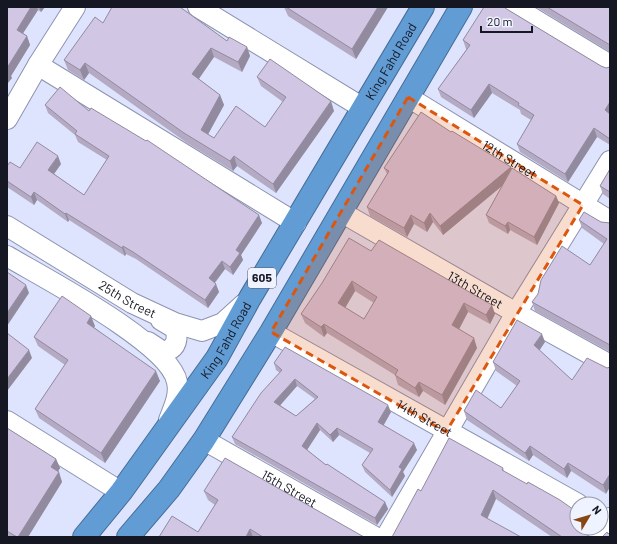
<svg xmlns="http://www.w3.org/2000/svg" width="617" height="544" font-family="Barlow,sans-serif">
  <rect width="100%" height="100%" fill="#dee4fd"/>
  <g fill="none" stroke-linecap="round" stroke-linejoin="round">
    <!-- minor casing -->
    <g stroke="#8d93b0" stroke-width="22">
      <g id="minor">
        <path d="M 198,7 L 363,108"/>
        <path d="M 514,7 L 610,65"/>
        <path d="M 38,65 L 296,223"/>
        <path id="s1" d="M 408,97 L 610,221"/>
        <path d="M 7,119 L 38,65 L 75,7"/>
        <path id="s2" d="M 341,212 L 516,313 L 610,365"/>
        <path id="s3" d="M 7,226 L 132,303 L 175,323 L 202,331 L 223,323 L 244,304"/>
        <path d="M 7,256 C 42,277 170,343 177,382 C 180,395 174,407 169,420"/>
        <path id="s4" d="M 271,332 L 578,504"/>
        <path d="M 148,342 L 163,352 C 176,349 178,341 176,329 L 161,320"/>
        <path d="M 7,421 L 121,492"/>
        <path id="s5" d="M 204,440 L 375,537"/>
        <path d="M 386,537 L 516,313 L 610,161"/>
        <path d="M 599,537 L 610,518"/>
      </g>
    </g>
    <!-- motorway casing -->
    <g stroke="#466d96" stroke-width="24">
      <g id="motorway">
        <path id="s6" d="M 84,537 L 121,492 L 217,358 L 250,298 L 423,7"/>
        <path d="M 128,537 L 169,489 L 204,440 L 271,332 L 461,7"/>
      </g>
    </g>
    <!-- minor -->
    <use href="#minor" stroke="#fff" stroke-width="20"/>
    <!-- motorway -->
    <use href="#motorway" stroke="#619cd4" stroke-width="22"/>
  </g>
  <!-- wall -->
  <g fill="#b4aac4" fill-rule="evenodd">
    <path d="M 7,7 L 45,7 L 41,12 L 38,10 L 23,33 L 27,36 L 30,45 L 11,76 L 12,78 L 7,84 Z"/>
    <path d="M 284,7 L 388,7 L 356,59 L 288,16 Z"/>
    <path d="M 536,7 L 610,7 L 610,52 Z"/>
    <path d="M 505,8 L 601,66 L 606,68 L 610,67 L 610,145 L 597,137 L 568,182 L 520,152 L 517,144 L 531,120 L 521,114 L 520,110 L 492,93 L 474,118 L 441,97 L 438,89 L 467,49 L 466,49 L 463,40 Z"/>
    <path d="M 103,23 L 227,41 L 247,47 L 250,56 L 242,72 L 214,57 L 199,79 L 220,95 L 224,105 L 208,134 L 214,138 L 265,127 L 283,102 L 261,86 L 257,77 L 334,111 L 276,193 L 237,166 L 233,171 L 187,143 L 89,73 L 84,80 L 68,70 L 64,60 Z"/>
    <path d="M 45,105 L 89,111 L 262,223 L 241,255 L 243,260 L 233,275 L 225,269 L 215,283 L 219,292 L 208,308 L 136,259 L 126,254 L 125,256 L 69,220 L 68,222 L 37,200 L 34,205 L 7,187 L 7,166 L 20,168 L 61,164 L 54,174 L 84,195 L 107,160 L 78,142 L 75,135 L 48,113 Z"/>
    <path d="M 451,132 L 511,167 L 512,169 L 556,196 L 559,203 L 537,245 L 510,230 L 508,234 L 489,223 L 486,215 L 503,185 L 443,235 L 433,222 L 427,232 L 414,224 L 407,237 L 370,216 L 367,207 L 387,174 L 384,168 Z"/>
    <path d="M 610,169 L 610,199 L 603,194 L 600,186 Z"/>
    <path d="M 579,220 L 610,223 L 610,352 L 535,311 L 532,302 L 590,265 L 604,244 L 582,228 Z"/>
    <path d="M 371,251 L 495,314 L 490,324 L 468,312 L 459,329 L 477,348 L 445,405 L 423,391 L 419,397 L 398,385 L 395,375 L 327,333 L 324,337 L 305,323 L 301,314 ZM 355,291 L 374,303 L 364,319 L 345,308 Z"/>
    <path d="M 95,326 L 94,327 L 160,381 L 105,463 L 39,418 L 35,409 L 65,365 L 38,346 L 34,337 Z"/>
    <path d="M 545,342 L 539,350 L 572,380 L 606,494 L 571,471 L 567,478 L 533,455 L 529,461 L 467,420 L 464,411 L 501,408 L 517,386 L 496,371 L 493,362 Z"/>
    <path d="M 274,363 L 391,412 L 383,425 L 417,450 L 403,472 L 405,476 L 392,497 L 365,472 L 362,465 L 370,453 L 339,435 L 333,442 L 320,430 L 307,450 L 326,465 L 385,502 L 388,509 L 377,525 L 235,444 L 232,437 L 280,373 L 276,370 ZM 297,386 L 315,399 L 296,416 L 280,405 Z"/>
    <path d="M 7,428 L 56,459 L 60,468 L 58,471 L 62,482 L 28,537 L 7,537 Z"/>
    <path d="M 503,468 L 504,471 L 589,537 L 552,537 L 496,499 L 421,491 Z"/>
    <path d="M 204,491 L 364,537 L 159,537 L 198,532 L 215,505 L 208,500 Z"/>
  </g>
  <!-- shaded-wall -->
  <g fill="#928ba0">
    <path d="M 31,7 L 37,7 L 38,10 L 20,38 L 17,30 Z"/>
    <path d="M 39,7 L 45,7 L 41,12 Z"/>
    <path d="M 378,7 L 388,7 L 356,59 L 352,49 Z"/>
    <path d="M 27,36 L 30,45 L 11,76 L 12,78 L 7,84 L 7,68 Z"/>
    <path d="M 247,47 L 250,56 L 242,72 L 238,62 Z"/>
    <path d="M 211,48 L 214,57 L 195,84 L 192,74 Z"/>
    <path d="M 85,63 L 89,73 L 84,80 L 80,70 Z"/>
    <path d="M 489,84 L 492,93 L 474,118 L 471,110 Z"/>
    <path d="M 220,95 L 224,105 L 205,140 L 201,130 Z"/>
    <path d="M 331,101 L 334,111 L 276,193 L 273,184 Z"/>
    <path d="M 610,102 L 610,116 L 605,110 Z"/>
    <path d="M 594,128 L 597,137 L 568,182 L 565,174 Z"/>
    <path d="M 58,156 L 61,164 L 51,178 L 48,170 Z"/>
    <path d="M 234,156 L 237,166 L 233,171 L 230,161 Z"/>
    <path d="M 511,167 L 514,176 L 443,235 L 440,226 Z"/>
    <path d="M 34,192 L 37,200 L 34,205 L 31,197 Z"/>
    <path d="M 556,196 L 559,203 L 537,245 L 534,237 Z"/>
    <path d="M 66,213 L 69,220 L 68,222 L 65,214 Z"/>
    <path d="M 430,213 L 433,222 L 427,232 L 424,223 Z"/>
    <path d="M 259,215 L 262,223 L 241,255 L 243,260 L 233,275 L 230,267 L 236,250 Z"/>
    <path d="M 411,215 L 414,224 L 407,237 L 404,228 Z"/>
    <path d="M 508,222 L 510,230 L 508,234 L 505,226 Z"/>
    <path d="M 123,246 L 126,254 L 125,256 L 122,248 Z"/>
    <path d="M 222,261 L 225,269 L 212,286 L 209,278 Z"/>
    <path d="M 352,281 L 355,291 L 342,313 L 338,303 Z"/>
    <path d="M 216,284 L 219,292 L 208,308 L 205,300 Z"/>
    <path d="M 26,285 L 29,293 L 7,326 L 7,313 Z"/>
    <path d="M 464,303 L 468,312 L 456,335 L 452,325 Z"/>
    <path d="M 492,305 L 495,314 L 490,324 L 486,315 Z"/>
    <path d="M 91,316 L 95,326 L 90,332 L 87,323 Z"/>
    <path d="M 324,324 L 327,333 L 324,337 L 321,327 Z"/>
    <path d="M 542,334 L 545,342 L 537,354 L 534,345 Z"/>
    <path d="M 474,338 L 477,348 L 445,405 L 442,395 Z"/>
    <path d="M 29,350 L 32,358 L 7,391 L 7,379 Z"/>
    <path d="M 156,371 L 160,381 L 105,463 L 101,453 Z"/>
    <path d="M 295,379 L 297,386 L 277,409 L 274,402 Z"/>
    <path d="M 419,382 L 423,391 L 419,397 L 415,388 Z"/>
    <path d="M 388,405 L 391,412 L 381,430 L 378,422 Z"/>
    <path d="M 317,423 L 320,430 L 305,453 L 302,446 Z"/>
    <path d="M 337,428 L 339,435 L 333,442 L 330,435 Z"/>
    <path d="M 414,443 L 417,450 L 403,472 L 405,476 L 392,497 L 390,490 L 399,467 Z"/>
    <path d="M 530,446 L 533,455 L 529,461 L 525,453 Z"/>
    <path d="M 56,459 L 60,468 L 55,477 L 51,467 Z"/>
    <path d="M 568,463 L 571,471 L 567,478 L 564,469 Z"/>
    <path d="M 59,472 L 62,482 L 28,537 L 18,537 Z"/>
    <path d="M 610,474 L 610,487 L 606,494 L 603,485 Z"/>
    <path d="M 493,490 L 496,499 L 485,524 L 481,515 Z"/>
    <path d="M 385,502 L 388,509 L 377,525 L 375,518 Z"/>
    <path d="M 584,528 L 591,528 L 587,537 Z"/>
    <path d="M 250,529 L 253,537 L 246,537 Z"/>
  </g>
  <!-- building -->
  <g fill="#d1c6e4" stroke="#928ba0" fill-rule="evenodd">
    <path d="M 7,7 L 31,7 L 17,30 L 27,36 L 7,68 L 9,69 L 7,71 Z"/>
    <path d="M 112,7 L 180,7 L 227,41 L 229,37 L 247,47 L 238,62 L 211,48 L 192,74 L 220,95 L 201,130 L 214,138 L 236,106 L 265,127 L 286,97 L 257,77 L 270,59 L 331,101 L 273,184 L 234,156 L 230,161 L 184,133 L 85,63 L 80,70 L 64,60 L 95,17 L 103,23 Z"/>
    <path d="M 286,7 L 378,7 L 352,49 Z"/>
    <path d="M 484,7 L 504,7 L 505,8 L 601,66 L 606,68 L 610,67 L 610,102 L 605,110 L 610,114 L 610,139 L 594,128 L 565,174 L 517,144 L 534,115 L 518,105 L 519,103 L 489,84 L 471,110 L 438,89 L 470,45 L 463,40 Z"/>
    <path d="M 547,7 L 610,7 L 610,45 Z"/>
    <path d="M 60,87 L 89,111 L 91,108 L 146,141 L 147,140 L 259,215 L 236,250 L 240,253 L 230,267 L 222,261 L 209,278 L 216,284 L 205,300 L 133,252 L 123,246 L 122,248 L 66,213 L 65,214 L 34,192 L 31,197 L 7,181 L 7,166 L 10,162 L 20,168 L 37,142 L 58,156 L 48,170 L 84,195 L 109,156 L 75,134 L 77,131 L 45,105 Z"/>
    <path d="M 421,112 L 451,132 L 452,131 L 511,167 L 440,226 L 430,213 L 424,223 L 411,215 L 404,228 L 367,207 L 389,171 L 384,168 Z"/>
    <path d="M 512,168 L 556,196 L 534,237 L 508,222 L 505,226 L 486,215 Z"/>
    <path d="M 610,169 L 610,192 L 600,186 Z"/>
    <path d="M 584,212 L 601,222 L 610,223 L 610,345 L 532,302 L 538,294 L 541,280 L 562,246 L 590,265 L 607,239 L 579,220 Z"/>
    <path d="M 349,238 L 371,251 L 379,240 L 492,305 L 486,315 L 464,303 L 452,325 L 474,338 L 442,395 L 419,382 L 415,388 L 395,375 L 398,370 L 324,324 L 321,327 L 301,314 L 322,283 ZM 352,281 L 377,297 L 364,319 L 338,303 Z"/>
    <path d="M 7,272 L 26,285 L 7,313 Z"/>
    <path d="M 62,296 L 91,316 L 87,323 L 156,371 L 101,453 L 35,409 L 68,360 L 34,337 Z"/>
    <path d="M 517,320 L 542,334 L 534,345 L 572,380 L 587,358 L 607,368 L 610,367 L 610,474 L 603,485 L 568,463 L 564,469 L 530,446 L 525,453 L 464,411 L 476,390 L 501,408 L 520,381 L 493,362 Z"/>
    <path d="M 7,333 L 29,350 L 7,379 Z"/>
    <path d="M 285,347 L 388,405 L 378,422 L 414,443 L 399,467 L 402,469 L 390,490 L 362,465 L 373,449 L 337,428 L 330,435 L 317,423 L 302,446 L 326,465 L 327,464 L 385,502 L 375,518 L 232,437 L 261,393 L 282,370 L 274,363 ZM 295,379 L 318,397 L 296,416 L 274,402 Z"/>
    <path d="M 7,428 L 56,459 L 51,467 L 59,472 L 18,537 L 17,537 L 7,531 Z"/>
    <path d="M 449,438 L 503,468 L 502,470 L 527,484 L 528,482 L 560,500 L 577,512 L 577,528 L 584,528 L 586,533 L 589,537 L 562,537 L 493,490 L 481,515 L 521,537 L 392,537 L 418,489 L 421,491 Z"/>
    <path d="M 225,458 L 364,537 L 263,537 L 250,529 L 246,537 L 159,537 L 172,516 L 198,532 L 218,500 L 204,491 Z"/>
    <path d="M 607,532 L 608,534 L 610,532 L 610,537 L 602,537 Z"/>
  </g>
  <!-- marked area -->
  <path fill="#dd560d" fill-opacity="0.2" stroke="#dd560d" stroke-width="3" stroke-dasharray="8 5" stroke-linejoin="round" d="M 408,97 L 583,205 L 446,432 L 271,332 Z"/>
  <g text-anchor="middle" stroke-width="3" stroke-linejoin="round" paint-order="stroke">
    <!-- shield labels -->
    <rect fill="#eff2ff" stroke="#565964" stroke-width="1" x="248" y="268" width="28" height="20" rx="3"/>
    <g font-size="12" font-weight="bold" fill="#151722">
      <text x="262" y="282">605</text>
    </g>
    <!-- street labels -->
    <g font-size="13" fill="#151722" stroke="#eff2ff">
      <text dy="5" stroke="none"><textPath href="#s6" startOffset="567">King Fahd Road</textPath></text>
      <text dy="5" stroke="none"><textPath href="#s1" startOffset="119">12th Street</textPath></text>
      <text dy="5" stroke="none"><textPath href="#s2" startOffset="155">13th Street</textPath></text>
      <text dy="5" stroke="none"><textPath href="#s3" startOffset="141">25th Street</textPath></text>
      <text dy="5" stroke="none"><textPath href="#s6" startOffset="243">King Fahd Road</textPath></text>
      <text dy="5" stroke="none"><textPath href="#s4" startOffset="176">14th Street</textPath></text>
      <text dy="5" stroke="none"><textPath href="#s5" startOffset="98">15th Street</textPath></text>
    </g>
  </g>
  <!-- border -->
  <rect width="617" height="544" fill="none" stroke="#151722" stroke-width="16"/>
  <!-- north arrow -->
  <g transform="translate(589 516) rotate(52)"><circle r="19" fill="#eff2ff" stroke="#989aa7"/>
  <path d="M0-3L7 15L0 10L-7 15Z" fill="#884614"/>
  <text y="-6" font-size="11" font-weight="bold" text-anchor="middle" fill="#151722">N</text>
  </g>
  <!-- scale -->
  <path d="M481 26v6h51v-6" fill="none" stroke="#151722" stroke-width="2"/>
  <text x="487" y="26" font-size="12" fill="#151722" stroke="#eff2ff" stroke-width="3" paint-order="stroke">20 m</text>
</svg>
